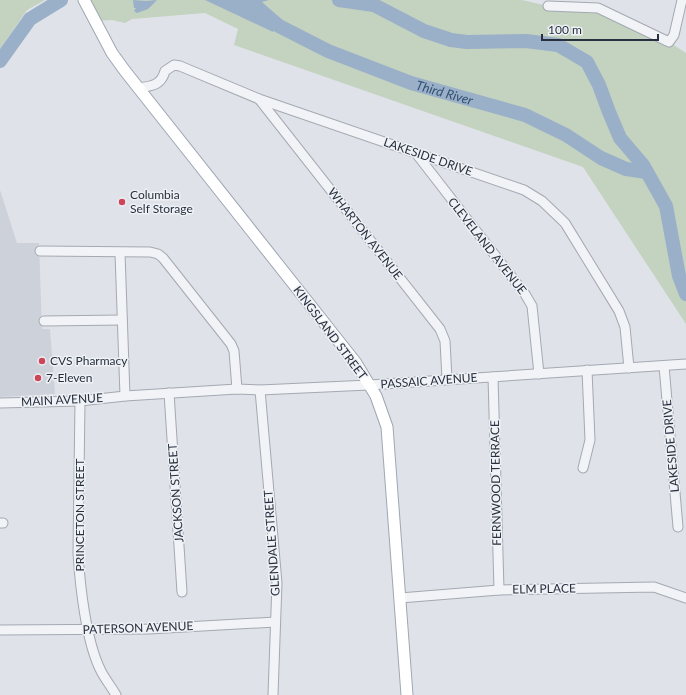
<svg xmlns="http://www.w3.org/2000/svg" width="686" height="695" font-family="Lato,sans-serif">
  <rect width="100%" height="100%" fill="#dfe2e8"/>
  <!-- built -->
  <path fill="#cdd1da" d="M 0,190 L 17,243 L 39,243 L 42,329 L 50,329 L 55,394 L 0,397 Z"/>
  <!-- green -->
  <g fill="#c4d2c0">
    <path d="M 0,0 L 45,0 L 27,10 L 0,49 Z"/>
    <path d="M 84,0 L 522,0 L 548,6 L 598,8 L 669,42 L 686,53 L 686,324 L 583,167 L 234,45 L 238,29 L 205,13 L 132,19 L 125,23 L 112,20 L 95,21 Z"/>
  </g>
  <!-- water -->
  <g fill="#9ab0c8">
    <path d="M 133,0 L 146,1 L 157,0 L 148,9 L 137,13 L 134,11 L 136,8 L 134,8 Z"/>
    <path d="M 205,0 L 269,0 L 262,2 L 280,18 L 273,32 Z"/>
  </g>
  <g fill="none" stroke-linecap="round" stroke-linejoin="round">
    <!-- river -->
    <g stroke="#9ab0c8" stroke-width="14">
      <path id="s1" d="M 247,0 L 279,26 L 328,51 L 411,83 L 525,115 L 566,135 L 601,158 L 626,169 L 647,172"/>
      <path d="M 339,0 L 374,5 L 424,31 L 451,40 L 467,42 L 526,41 L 558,45 L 587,62 L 599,85 L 609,112 L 620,138 L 643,165 L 666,206 L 679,276 L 686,294"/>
      <path d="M 0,61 L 30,19 L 61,0"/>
    </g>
    <!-- minor casing -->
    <g stroke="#a4a9b2" stroke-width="11">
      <g id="minor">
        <path d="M 548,6 L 598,8 L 669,42 L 674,35 L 682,0"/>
        <path d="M 138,88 C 151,86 161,86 165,71 L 174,65 L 180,66 L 259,99 L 524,190 L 542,201 L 565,223 L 619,311 L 625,327 L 629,368"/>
        <path d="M 259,99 L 440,329 L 445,341 L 447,379"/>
        <path d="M 415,152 L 525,294 L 532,306 L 539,374"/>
        <path d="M 40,251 L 150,252 L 158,254 L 163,258 L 231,344 L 234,351 L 237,389"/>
        <path d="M 120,253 L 125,396"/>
        <path d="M 44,321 L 122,320"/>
        <path d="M 664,366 L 678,527"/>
        <path d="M 493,377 L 499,590"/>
        <path d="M 260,390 L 277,583 L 273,695"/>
        <path d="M 169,393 L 182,592"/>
        <path d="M 80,401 L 78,553 C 80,586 86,640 100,669 C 104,678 111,686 116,695"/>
        <path d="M 0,403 L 80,401 L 125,396 L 237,389 L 260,390 L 369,385 L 686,364"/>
        <path d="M 583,468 L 590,440 L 587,370"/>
        <path d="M 0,523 L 3,523"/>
        <path d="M 400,598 L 499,590 L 654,587 L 686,598"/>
        <path d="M 0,630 L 149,629 L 275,622"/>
      </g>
    </g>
    <!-- major casing -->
    <g stroke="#9ea7b3" stroke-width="13">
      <path id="major" d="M 84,0 L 112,53 L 125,71 L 356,363 L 376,396 L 387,427 L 407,695"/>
    </g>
    <!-- minor -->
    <use href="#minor" stroke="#f1f3f6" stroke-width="9"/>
    <!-- major -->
    <use href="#major" stroke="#fff" stroke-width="11"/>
  </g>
  <!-- markers -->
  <g fill="#cc4559" stroke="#eef1f5" stroke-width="1.5">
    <circle cx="122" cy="202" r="4"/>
    <circle cx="42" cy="361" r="4"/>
    <circle cx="38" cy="378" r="4"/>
  </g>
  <g text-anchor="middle" stroke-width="3" stroke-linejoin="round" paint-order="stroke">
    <!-- street labels -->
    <g font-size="12" fill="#28303f" stroke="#eef1f5">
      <text transform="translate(428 157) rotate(19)" y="4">LAKESIDE DRIVE</text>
      <text transform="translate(365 234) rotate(52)" y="4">WHARTON AVENUE</text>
      <text transform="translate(487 246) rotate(52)" y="4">CLEVELAND AVENUE</text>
      <text transform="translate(330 333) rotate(53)" y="4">KINGSLAND STREET</text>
      <text transform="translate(429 381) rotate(-4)" y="4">PASSAIC AVENUE</text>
      <text transform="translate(62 400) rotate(-3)" y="4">MAIN AVENUE</text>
      <text transform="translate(671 446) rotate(-95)" y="4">LAKESIDE DRIVE</text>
      <text transform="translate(496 483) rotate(-91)" y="4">FERNWOOD TERRACE</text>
      <text transform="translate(176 493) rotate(-94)" y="4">JACKSON STREET</text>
      <text transform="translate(80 515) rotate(-90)" y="4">PRINCETON STREET</text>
      <text transform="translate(272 543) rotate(-94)" y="4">GLENDALE STREET</text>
      <text transform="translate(544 589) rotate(-1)" y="4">ELM PLACE</text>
      <text transform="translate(138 628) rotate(-2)" y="4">PATERSON AVENUE</text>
    </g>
    <!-- poi labels -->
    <g font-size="12" fill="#28303f" stroke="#eef1f5" text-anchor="start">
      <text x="130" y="199">Columbia<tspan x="130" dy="14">Self Storage</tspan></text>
      <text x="50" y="365">CVS Pharmacy</text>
      <text x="46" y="382">7-Eleven</text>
    </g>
    <!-- water labels -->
    <g font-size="13" font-style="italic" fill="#334f72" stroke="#eef1f5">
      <text dy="5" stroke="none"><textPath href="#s1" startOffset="220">Third River</textPath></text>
    </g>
  </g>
  <!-- scale -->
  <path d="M542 34v6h116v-6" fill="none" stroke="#28303f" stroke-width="2"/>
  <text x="548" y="34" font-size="12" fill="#28303f" stroke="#eef1f5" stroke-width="3" paint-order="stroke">100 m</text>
</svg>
